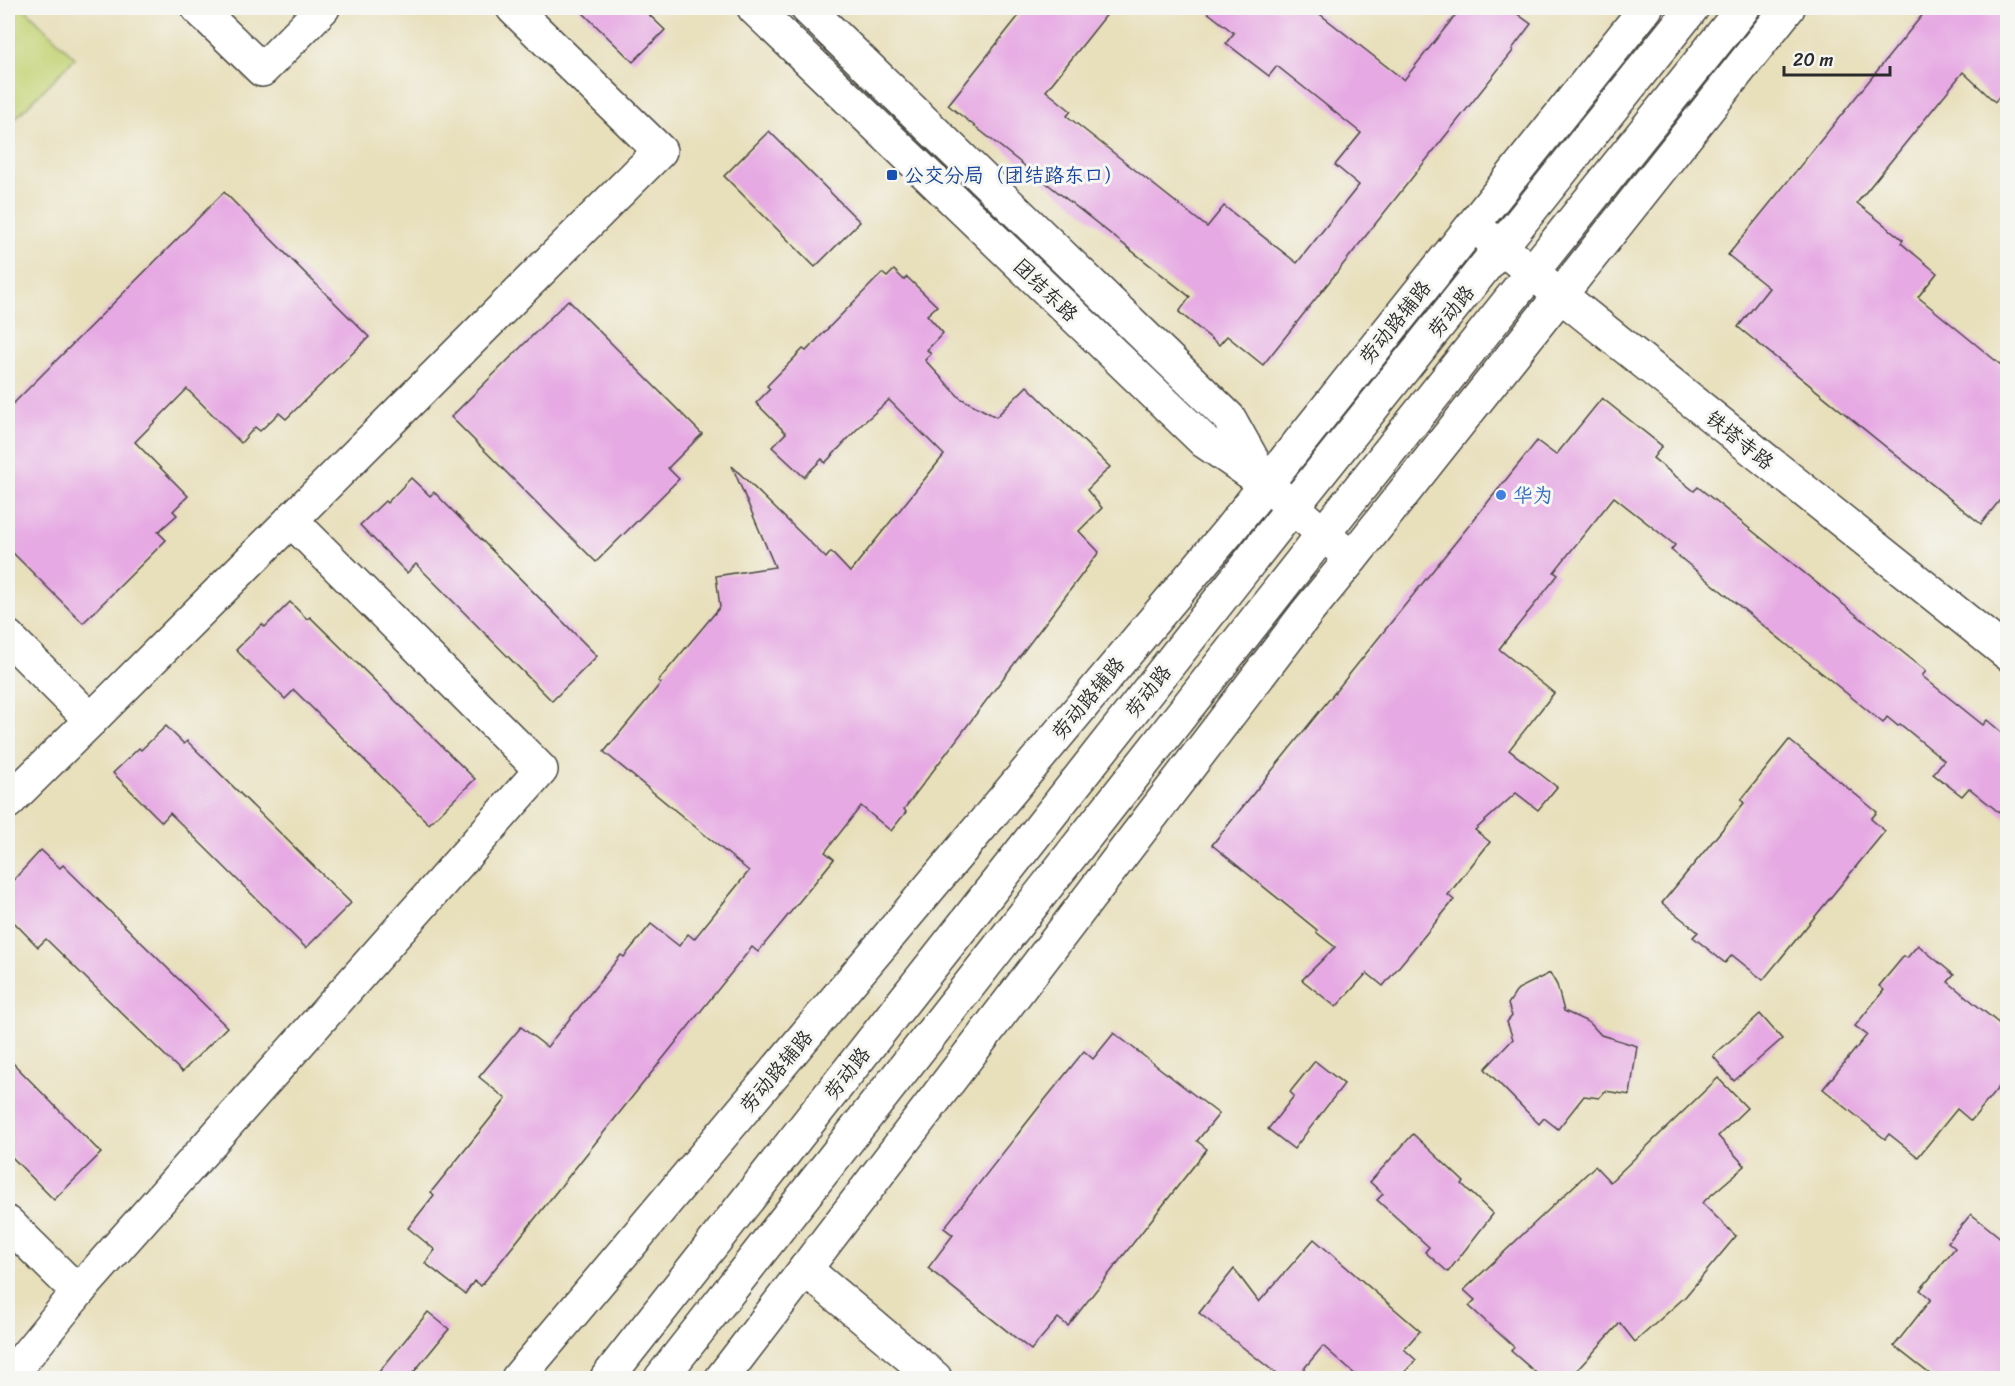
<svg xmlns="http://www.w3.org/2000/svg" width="2015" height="1386" font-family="Sriracha,'LXGW WenKai TC',sans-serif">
  <rect width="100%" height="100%" fill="#f6f6f2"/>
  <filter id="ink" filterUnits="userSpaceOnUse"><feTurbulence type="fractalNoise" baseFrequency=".0167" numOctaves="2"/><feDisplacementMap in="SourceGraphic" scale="12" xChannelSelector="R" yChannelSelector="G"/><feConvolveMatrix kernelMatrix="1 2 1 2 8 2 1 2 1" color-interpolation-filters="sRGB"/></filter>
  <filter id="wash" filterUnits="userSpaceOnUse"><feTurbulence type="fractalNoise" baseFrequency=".008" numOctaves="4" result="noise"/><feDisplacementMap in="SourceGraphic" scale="24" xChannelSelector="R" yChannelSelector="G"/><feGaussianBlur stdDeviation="1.35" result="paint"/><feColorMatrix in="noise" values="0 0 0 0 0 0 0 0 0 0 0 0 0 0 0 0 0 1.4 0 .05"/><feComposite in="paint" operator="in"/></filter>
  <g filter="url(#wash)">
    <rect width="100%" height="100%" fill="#e8dfbb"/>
    <!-- green -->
    <path fill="#c3d375" stroke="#777f50" stroke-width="1.5" d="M 8,8 L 24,8 L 75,58 L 8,126 Z"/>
    <g id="blocks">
      <!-- building -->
      <g fill="#e6a9e3">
        <path d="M 578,8 L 642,8 L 665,30 L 633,62 Z"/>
        <path d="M 1025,8 L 1112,8 L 1046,91 L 1071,111 L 1067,116 L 1207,227 L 1224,206 L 1297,263 L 1359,185 L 1335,165 L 1361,133 L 1277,66 L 1269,76 L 1226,43 L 1234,33 L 1202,8 L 1312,8 L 1404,80 L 1461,8 L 1509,8 L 1531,24 L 1512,49 L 1513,51 L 1263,365 L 1227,336 L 1219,345 L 1179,312 L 1190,297 L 948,105 Z"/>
        <path d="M 1928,8 L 2007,8 L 2007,86 L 1995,102 L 1963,72 L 1857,203 L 1903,240 L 1901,243 L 1937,273 L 1918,297 L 2007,370 L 2007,491 L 1981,524 L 1738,327 L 1769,288 L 1728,255 Z"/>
        <path d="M 769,131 L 860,222 L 815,267 L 724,176 Z"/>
        <path d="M 224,192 L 369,337 L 286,419 L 279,413 L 260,431 L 255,427 L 241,443 L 187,389 L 135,442 L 188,496 L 173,511 L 177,515 L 158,532 L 166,540 L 83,623 L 8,548 L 8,409 Z"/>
        <path d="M 894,270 L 904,280 L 907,277 L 937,306 L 927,315 L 943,333 L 927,350 L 931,354 L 925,360 L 960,398 L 996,417 L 1027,386 L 1110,467 L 1087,490 L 1102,508 L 1079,531 L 1099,552 L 904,809 L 906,812 L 891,831 L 861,806 L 825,852 L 834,859 L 758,952 L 752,947 L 481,1286 L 474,1281 L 465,1294 L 425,1263 L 435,1250 L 408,1228 L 434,1195 L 431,1192 L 506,1099 L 479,1077 L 521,1027 L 547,1047 L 621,955 L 624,957 L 651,924 L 679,946 L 688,934 L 694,939 L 749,871 L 604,752 L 661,683 L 658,681 L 720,607 L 716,576 L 775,567 L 732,466 L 826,558 L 831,552 L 850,572 L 944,455 L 889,400 L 860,426 L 825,463 L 822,459 L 804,477 L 772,447 L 786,433 L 756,403 L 770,389 L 767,386 L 803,349 L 806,351 L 882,273 L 887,277 Z"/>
        <path d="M 568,300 L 702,434 L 668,468 L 679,479 L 596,562 L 451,417 Z"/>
        <path d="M 1602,398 L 1662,446 L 1653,458 L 1694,491 L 1698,487 L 1859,617 L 1926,671 L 1922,676 L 1983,725 L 1987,720 L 2007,737 L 2007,819 L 1969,788 L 1962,796 L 1933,774 L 1944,760 L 1900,724 L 1898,726 L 1887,717 L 1883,723 L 1671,550 L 1675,545 L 1614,497 L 1554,572 L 1558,575 L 1499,649 L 1554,693 L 1509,750 L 1557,787 L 1538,810 L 1516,793 L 1475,830 L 1490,842 L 1448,895 L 1454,900 L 1383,986 L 1367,973 L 1336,1007 L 1302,980 L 1335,947 L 1316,932 L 1317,930 L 1212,845 L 1537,441 L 1556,455 Z"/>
        <path d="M 411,478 L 430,496 L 434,492 L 597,656 L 552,701 L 416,564 L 407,573 L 360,525 L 385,501 L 387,503 Z"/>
        <path d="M 290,602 L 307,619 L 310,617 L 475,779 L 429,824 L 294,690 L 285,699 L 236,650 L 262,624 L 265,627 Z"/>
        <path d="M 166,726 L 184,744 L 187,741 L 351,903 L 306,948 L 170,813 L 162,822 L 113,773 L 139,748 L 141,750 Z"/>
        <path d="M 1789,740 L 1877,812 L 1871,819 L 1885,831 L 1763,980 L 1732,955 L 1725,963 L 1693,937 L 1698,932 L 1662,903 L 1744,803 L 1741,800 Z"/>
        <path d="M 41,850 L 60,868 L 63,865 L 227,1027 L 182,1072 L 46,939 L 38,947 L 8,916 L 8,886 Z"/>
        <path d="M 1918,945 L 1954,975 L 1948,982 L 2007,1030 L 2007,1077 L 1971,1121 L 1957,1109 L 1918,1157 L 1889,1134 L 1885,1139 L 1823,1089 L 1867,1035 L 1855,1026 L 1884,990 L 1879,986 L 1904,956 L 1907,958 Z"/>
        <path d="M 1550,973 L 1557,985 L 1564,1011 L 1590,1023 L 1601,1035 L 1637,1046 L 1630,1095 L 1605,1091 L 1599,1098 L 1584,1096 L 1558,1129 L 1544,1118 L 1539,1124 L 1485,1069 L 1513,1039 L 1507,1022 L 1512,1016 L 1508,1004 L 1518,989 Z"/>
        <path d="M 1760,1014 L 1782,1039 L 1734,1081 L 1713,1056 Z"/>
        <path d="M 1114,1033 L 1219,1114 L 1197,1141 L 1207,1149 L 1068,1326 L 1058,1318 L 1031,1350 L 928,1268 L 953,1235 L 944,1228 L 1043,1102 L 1084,1051 L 1093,1059 Z"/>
        <path d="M 8,1058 L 101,1153 L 54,1200 L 8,1153 Z"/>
        <path d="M 1315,1061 L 1344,1084 L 1294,1149 L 1268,1129 L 1294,1096 L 1290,1092 Z"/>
        <path d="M 1718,1078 L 1747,1108 L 1718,1136 L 1745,1166 L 1702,1203 L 1736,1236 L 1685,1297 L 1635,1342 L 1620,1323 L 1570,1378 L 1542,1378 L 1511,1351 L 1514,1347 L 1469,1306 L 1475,1300 L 1464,1290 L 1595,1166 L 1610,1182 Z"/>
        <path d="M 1413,1134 L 1464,1182 L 1462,1184 L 1493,1214 L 1448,1272 L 1425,1252 L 1429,1247 L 1377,1200 L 1383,1194 L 1370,1182 Z"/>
        <path d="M 1971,1214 L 2007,1243 L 2007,1366 L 1998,1378 L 1935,1378 L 1894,1346 L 1931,1299 L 1920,1290 L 1955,1248 L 1948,1242 Z"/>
        <path d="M 1314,1239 L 1420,1331 L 1404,1349 L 1416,1360 L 1399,1378 L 1359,1378 L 1323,1346 L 1296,1378 L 1282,1378 L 1199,1313 L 1234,1269 L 1259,1302 Z"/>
        <path d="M 428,1312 L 449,1329 L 409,1378 L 374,1378 Z"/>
      </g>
    </g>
  </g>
  <g filter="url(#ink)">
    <use href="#blocks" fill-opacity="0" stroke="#474641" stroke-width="1.5"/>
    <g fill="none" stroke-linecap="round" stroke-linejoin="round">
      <!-- minor casing -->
      <g stroke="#474641" stroke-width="36">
        <g id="minor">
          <path d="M 198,8 L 262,70 L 323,8"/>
          <path d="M 754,8 L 1205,442 L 1265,483 L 1345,553"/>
          <path d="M 807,8 L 1229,418 L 1262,477"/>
          <path d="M 1478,229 L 2008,654"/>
          <path d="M 8,637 L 91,720 L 8,802"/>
          <path d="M 91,720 L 660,151 L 513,8"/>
          <path d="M 8,1223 L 78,1292 L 541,770 L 291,520"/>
          <path d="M 805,1269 L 935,1378"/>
          <path d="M 8,1378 L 78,1292"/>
          <path d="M 518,1378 L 1228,532 L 1646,8"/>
          <path d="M 722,1378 L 1308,611 L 1351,559 L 1788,8"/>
        </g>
      </g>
      <!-- major casing -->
      <g stroke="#474641" stroke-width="36">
        <g id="major">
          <path d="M 607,1378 L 1292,508 L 1692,8"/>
          <path d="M 661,1378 L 1323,534 L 1743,8"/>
        </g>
      </g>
      <!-- minor -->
      <use href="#minor" stroke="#fff" stroke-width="33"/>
      <!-- major -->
      <use href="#major" stroke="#fff" stroke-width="33"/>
    </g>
  </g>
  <!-- markers -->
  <rect fill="#1a4fb4" stroke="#f6f6f2" stroke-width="2" x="886" y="169" width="12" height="12" rx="3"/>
  <circle fill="#3f7fe0" stroke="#f6f6f2" stroke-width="2" cx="1501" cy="495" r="6"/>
  <g text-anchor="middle" stroke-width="6" stroke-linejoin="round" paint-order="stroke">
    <!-- transit labels -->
    <g font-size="20" fill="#164399" stroke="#f6f6f2" text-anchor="start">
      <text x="904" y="182">公交分局（团结路东口）</text>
    </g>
    <!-- street labels -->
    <g font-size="20" fill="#2b2b2b" stroke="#f6f6f2">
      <text transform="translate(1046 290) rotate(44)" y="7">团结东路</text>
      <text transform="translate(1451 311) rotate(-51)" y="7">劳动路</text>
      <text transform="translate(1395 322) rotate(-51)" y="7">劳动路辅路</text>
      <text transform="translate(1740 440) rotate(39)" y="7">铁塔寺路</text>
      <text transform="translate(1148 691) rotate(-52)" y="7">劳动路</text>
      <text transform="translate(1088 698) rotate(-50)" y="7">劳动路辅路</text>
      <text transform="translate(776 1071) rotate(-50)" y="7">劳动路辅路</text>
      <text transform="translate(847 1073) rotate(-52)" y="7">劳动路</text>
    </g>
    <!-- shop labels -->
    <g font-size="20" fill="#366cbe" stroke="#f6f6f2" text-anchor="start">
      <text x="1513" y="502">华为</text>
    </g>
  </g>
  <!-- margin -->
  <rect width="2015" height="1386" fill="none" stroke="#f6f6f2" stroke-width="30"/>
  <!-- scale -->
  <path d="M1784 66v9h106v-9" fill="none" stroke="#2b2b2b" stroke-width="3"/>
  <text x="1793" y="66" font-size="18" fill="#2b2b2b" stroke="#f6f6f2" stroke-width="4.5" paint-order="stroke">20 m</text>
</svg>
